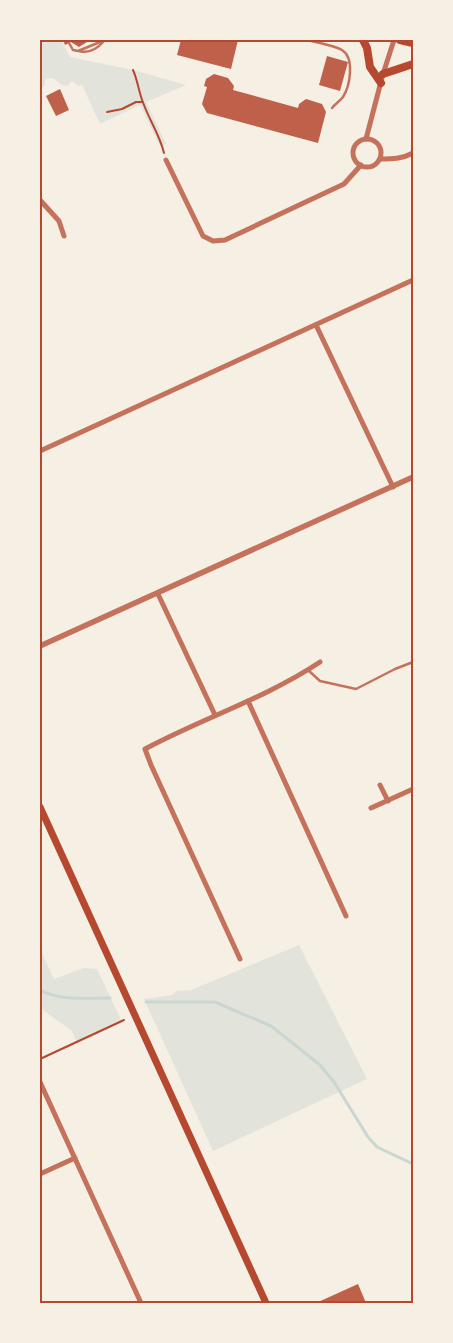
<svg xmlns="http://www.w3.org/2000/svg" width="453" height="1343" font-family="'Fira Sans',sans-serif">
  <rect width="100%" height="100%" fill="#f6efe4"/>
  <!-- green -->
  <g fill="#e2e4dc">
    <path d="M 40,40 L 61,40 L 70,57 L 133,70 L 186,85 L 146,102 L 166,144 L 160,146 L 140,105 L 100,124 L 82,85 L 78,86 L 72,81 L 67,86 L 62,85 L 53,78 L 45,79 L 45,85 L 40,89 Z"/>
    <path d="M 299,945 L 367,1079 L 213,1151 L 144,999 L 173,995 L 176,991 L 191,990 Z"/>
    <path d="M 40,949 L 54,979 L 84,968 L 97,969 L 122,1022 L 77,1043 L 72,1031 L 40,1008 Z"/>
  </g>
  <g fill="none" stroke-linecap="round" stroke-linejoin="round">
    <!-- stream -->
    <g stroke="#c9d6d2" stroke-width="3">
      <path d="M 40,990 C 60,1001 87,998 110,998"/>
      <path d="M 146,1002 L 215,1002 L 271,1026 L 320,1065 L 334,1082 L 368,1137 L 377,1147 L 413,1164"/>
    </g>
  </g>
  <!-- building -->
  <g fill="#bf614a">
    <path d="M 63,40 L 86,40 L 87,42 L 79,47 L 71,42 L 65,45 Z"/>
    <path d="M 181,40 L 238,40 L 231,69 L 177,55 Z"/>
    <path d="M 327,56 L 348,62 L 340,91 L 319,85 Z"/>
    <path d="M 214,74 L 228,78 L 234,86 L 233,90 L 298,108 L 299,104 L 306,99 L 322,104 L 326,112 L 318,143 L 207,113 L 202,104 L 207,87 L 204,86 L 206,79 Z"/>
    <path d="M 60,89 L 69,110 L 56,116 L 46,96 Z"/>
    <path d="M 358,1284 L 366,1303 L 316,1303 Z"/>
  </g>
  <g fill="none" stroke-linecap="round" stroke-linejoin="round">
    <!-- path -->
    <g stroke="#b5482f" stroke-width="2">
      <path d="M 133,70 C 138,81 139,94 144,105 C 150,121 160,136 164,153"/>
      <path d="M 107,112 L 122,109 L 136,102 L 142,102"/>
      <path d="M 40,1059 L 124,1020"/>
    </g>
    <!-- service -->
    <g stroke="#c5725c" stroke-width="2.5">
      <path d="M 308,40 C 318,43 333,45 342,50 C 355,58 350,86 343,97 C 340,101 335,104 332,108"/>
      <path d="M 69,43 L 73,50 L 78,51 L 105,40"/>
      <path d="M 79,51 C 89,54 97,49 104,41"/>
      <path d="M 308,670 L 320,681 L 356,689 L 395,669 L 413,662"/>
    </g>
    <!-- minor -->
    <g stroke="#c5725c" stroke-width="5">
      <path d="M 366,139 L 383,74 L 394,40"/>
      <circle cx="367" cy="153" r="14"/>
      <path d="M 380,159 C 392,159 402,159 413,153"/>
      <path d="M 166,160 L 203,236 L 213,241 L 225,240 L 344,184 L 361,165"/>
      <path d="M 40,200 L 59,221 L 64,236"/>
      <path d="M 316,325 L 393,487"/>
      <path d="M 40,451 L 413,280"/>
      <path d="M 158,594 L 215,715"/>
      <path d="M 248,701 L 346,916"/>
      <path d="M 380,785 L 388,801"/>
      <path d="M 371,808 L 413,789"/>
      <path d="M 240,959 L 151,765 L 145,749 C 203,718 266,698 320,662"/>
      <path d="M 40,1082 L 141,1303"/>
      <path d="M 40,1174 L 75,1158"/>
    </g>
    <!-- tertiary -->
    <path stroke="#c5725c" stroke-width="5.5" d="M 40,646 L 413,477"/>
    <!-- secondary -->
    <path stroke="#b5482f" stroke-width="7" d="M 40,807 L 266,1303"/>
    <!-- trunk -->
    <g stroke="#b5482f" stroke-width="8">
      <path d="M 363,40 L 367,48 L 370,67 L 381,83"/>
      <path d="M 400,40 L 413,43"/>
      <path d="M 383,74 L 413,64"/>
    </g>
  </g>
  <!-- border -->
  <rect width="453" height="1343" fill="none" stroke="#f6efe4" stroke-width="82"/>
  <rect x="41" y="41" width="371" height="1261" fill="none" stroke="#b5482f" stroke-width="2"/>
</svg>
